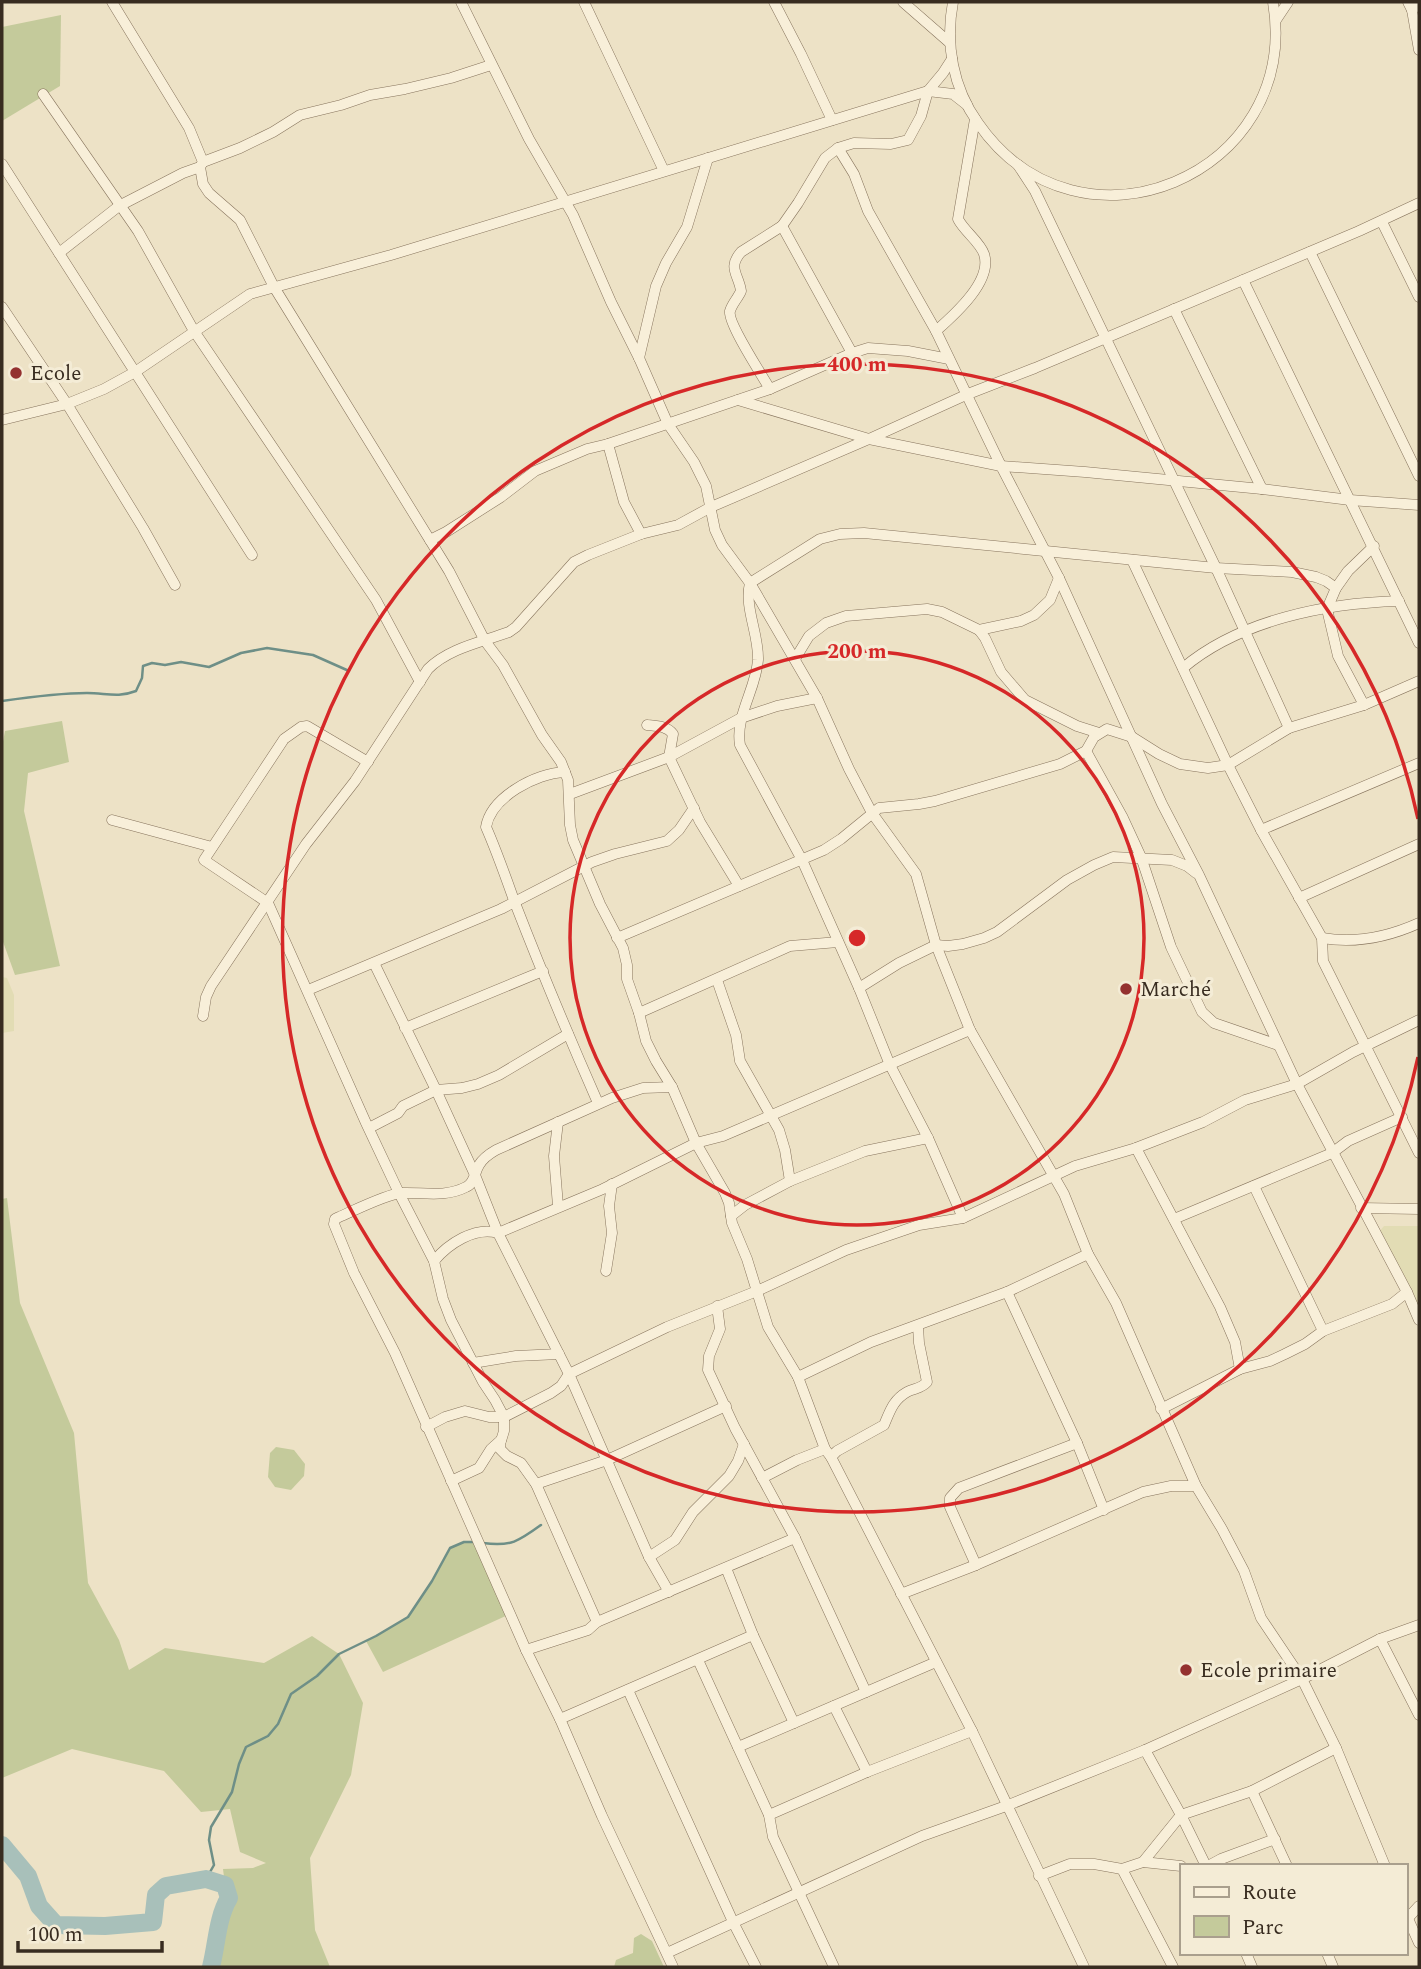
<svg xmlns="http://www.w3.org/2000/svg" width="1421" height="1969" font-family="Spectral,serif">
  <rect width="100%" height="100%" fill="#ede2c6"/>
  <!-- farmland -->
  <g fill="#e2dcb4">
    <path d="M 2,977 L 7,978 L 14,995 L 14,1031 L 2,1033 Z"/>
    <path d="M 1384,1226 L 1419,1226 L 1419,1314 L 1379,1232 Z"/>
  </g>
  <!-- green -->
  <g fill="#c4ca9b">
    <path d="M 61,15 L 60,86 L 2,121 L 2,27 Z"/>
    <path d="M 62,721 L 69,762 L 28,773 L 24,811 L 60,966 L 15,975 L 2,939 L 2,747 L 5,731 Z"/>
    <path d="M 7,1198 L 20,1303 L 74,1433 L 88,1583 L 119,1640 L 129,1670 L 165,1648 L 264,1663 L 312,1636 L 339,1654 L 363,1703 L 351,1775 L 310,1858 L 315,1930 L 330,1967 L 211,1967 C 217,1944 217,1918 229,1898 L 225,1885 L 223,1869 L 253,1868 L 266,1863 L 240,1852 L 230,1809 L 201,1812 L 164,1771 L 72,1749 L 2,1778 L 2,1199 Z"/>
    <path d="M 276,1447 L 294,1450 L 305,1464 L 304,1476 L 291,1490 L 275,1487 L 268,1477 L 270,1453 Z"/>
    <path d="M 464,1542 L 480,1542 L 512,1613 L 383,1672 L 366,1641 L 408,1617 L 432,1581 L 450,1548 Z"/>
    <path d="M 641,1934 L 652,1941 L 664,1967 L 614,1967 L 616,1960 L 633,1953 L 634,1938 Z"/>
  </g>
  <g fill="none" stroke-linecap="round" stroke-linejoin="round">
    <!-- stream -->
    <g stroke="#6e8f87" stroke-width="2.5">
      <path d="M 2,701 C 30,697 58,693 87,693 C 106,693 118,698 136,691 L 142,678 L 143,666 L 152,663 L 165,665 L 181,662 L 209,667 L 241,653 L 267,648 L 313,655 L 349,671"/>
      <path d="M 483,1543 C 511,1547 519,1541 541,1525"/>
      <path d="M 206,1879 L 214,1865 L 209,1840 L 211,1827 L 232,1792 L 239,1764 L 246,1747 L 268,1736 L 278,1724 L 291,1694 L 317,1676 L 339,1654 L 376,1636 L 408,1617 L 432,1581 L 450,1548 L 464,1542 L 476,1542"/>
    </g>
    <!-- river -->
    <path stroke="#a8c0ba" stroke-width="18" d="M 2,1845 L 28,1876 L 39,1906 L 56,1925 L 105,1926 L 153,1922 L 156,1895 L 166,1886 L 206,1879 L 225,1885 L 229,1898 C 217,1918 217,1944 211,1967"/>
    <!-- minor casing -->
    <g stroke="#87745d" stroke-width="11">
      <g id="minor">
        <path d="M 112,2 L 189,128 L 203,162 L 200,167 L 203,184 L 209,193 L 240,220 L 274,287 L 449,571 L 485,641 L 503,665 L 542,735 L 561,762 L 568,780 L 570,825 L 573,840 L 600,904 L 623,948 L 627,965 L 627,979 L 639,1013 L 646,1041 L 656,1061 L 672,1087 L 696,1143 L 725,1193 L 729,1203 L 732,1223 L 747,1259 L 768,1327 L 798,1377 L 825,1449 L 831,1457 L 972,1731 L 1084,1967"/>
        <path d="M 461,2 L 529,139 L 573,215 L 611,302 L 639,358 L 668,424 L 694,462 L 706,486 L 715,530 L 722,545 L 750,583 L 817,698 L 849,769 L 872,813 L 916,874 L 936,945 L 970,1030 L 1064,1194 L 1088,1254 L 1116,1303 L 1196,1486 L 1222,1529 L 1244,1571 L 1261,1618 L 1302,1679 L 1336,1748 L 1385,1866"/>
        <path d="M 584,2 L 664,171"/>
        <path d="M 774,2 L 801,54 L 832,120"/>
        <path d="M 903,2 L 950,43"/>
        <path d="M 953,2 C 945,44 953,88 978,123 C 1079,269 1302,175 1273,2"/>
        <path d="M 1408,2 L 1412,10 L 1419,4"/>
        <path d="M 1412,10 L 1419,50"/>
        <path d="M 1276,20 L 1288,2"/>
        <path d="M 43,94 L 138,231 L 194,331 L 376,600 L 420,682"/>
        <path d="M 838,148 L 854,174 L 868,211 L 936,331 L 1001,466 L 1059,578 L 1162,804 L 1199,875 L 1297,1084 L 1407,1292 L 1419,1320"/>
        <path d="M 203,162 L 240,148 L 273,132 L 300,115 L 341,105 L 370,95 L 405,89 L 451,78 L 491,65"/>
        <path d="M 2,164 L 252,555"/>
        <path d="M 1018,165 L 1035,191 L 1216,568 L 1289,728"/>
        <path d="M 1382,222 L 1419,297"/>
        <path d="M 782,226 L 852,353"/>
        <path d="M 1310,252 L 1419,476"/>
        <path d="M 59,253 L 119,206 L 183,173 L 200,167"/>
        <path d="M 1243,280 L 1419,643"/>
        <path d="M 2,307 L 67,404 L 143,528 L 175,585"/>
        <path d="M 1174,309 L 1262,489"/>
        <path d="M 936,331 C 954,315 993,281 984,254 C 980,242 964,231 958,219 L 975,119"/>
        <path d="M 639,358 L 656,286 L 666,263 L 687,227 L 708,158"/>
        <path d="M 770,389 C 763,377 727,322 730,311 C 732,304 738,298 741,291 C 739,275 727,268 741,252 L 782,226 L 798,203 L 825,158 L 838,148 L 854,143 L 891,144 L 908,140 L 921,116 L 928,91 L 943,73 L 952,59"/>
        <path d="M 738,400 L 869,439 L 1001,466 L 1085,472 L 1262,489 L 1350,500 L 1419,505"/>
        <path d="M 2,420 L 67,404 L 104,389 L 135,372 L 250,294 L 391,255 L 928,91 L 953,94 L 967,105"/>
        <path d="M 608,444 L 624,502 L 641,534"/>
        <path d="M 430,540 L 446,532 L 501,497 L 535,471 L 587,449 L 608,444 L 770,389 L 852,353 L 868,348 L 908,351 L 949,359"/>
        <path d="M 1132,560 L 1228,765 L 1261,830 L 1322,938 L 1323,961 L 1419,1153"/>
        <path d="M 979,630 L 985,638 L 1001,672 L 1025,700 L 1077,726 L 1099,733"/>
        <path d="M 795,659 L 809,636 L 826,623 L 846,616 L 927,609 L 942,612 L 979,630 L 1021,621 L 1034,615 L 1050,600 L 1059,578"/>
        <path d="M 1183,668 C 1240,620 1326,603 1399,601"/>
        <path d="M 1364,705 L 1338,656 L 1327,609 L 1336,588 L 1348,571 L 1374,546"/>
        <path d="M 647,725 C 657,726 667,726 673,734 L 669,757 L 700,822 L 739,886"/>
        <path d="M 1086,751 L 1123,818 L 1141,857 L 1171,947 L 1202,1012 L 1214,1023 L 1278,1045"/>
        <path d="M 368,762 L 307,726 L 301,727 L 284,739 L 204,860 L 268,903 L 366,1123 L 399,1193 L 434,1261 L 443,1299 L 451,1320 L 483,1382 L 495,1400 L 504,1417 L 504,1431 L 500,1444 L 500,1449 L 507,1456 L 521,1463 L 536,1484 L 597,1622"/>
        <path d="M 565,772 C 536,773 491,797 486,827 C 497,852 506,878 515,903 C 541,970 569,1037 598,1103"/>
        <path d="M 570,794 L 669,757 L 741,718 L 777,706 L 817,698"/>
        <path d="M 112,820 L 212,847"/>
        <path d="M 1261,830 L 1419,763"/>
        <path d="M 1299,898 L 1419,844"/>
        <path d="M 617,938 L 824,850 L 841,839 L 879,808 L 919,804 L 935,801 L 1060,764 L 1086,751 L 1094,737 L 1107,729 L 1132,737 L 1159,754 L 1180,764 L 1208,768 L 1228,765 L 1289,728 L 1364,705 L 1419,681"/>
        <path d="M 1322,938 C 1357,944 1388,937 1419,923"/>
        <path d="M 374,963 L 436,1090 L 475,1175 L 498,1233 L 569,1374 L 649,1557 L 669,1592"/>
        <path d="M 717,980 L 736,1035 L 740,1061 L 779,1130 L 785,1150 L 790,1181"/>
        <path d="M 859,988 L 899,963 L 936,945 L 948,946 L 963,944 L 984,938 L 997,932 L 1067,880 L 1094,865 L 1113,857 L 1172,860 L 1187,866 L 1196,873"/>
        <path d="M 308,990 L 501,909 L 592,862 L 615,854 L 667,841 L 679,830 L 694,808"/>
        <path d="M 639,1013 L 790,946 L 838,942"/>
        <path d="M 203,1016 L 206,997 L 211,986 L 306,844 L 355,781 L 428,669 C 449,648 482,642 509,632 L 516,627 L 574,562 L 588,555 L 641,534 L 678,525 L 711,507 L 869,439 L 968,394 L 1035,368 L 1359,231 L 1419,203"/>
        <path d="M 405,1028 L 543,971"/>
        <path d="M 672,1087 L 643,1088 L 612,1098 L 496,1150 C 489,1154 483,1158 479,1165 C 474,1173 475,1183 466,1187 C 445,1198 422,1192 401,1193 C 387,1194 353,1211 339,1217 L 335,1219 L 334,1224 L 354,1273 L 395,1353 L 526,1650 L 560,1719 L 602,1816 L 673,1967"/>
        <path d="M 558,1122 L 554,1156 L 558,1206"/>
        <path d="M 369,1128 L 398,1113 L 403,1106 L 436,1090 L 462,1088 L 478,1084 L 499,1075 L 568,1034"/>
        <path d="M 1136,1148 L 1220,1307 L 1235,1342 L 1240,1369"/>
        <path d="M 1254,1186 L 1323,1331"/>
        <path d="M 1361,1208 L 1419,1209"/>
        <path d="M 731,1216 L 745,1205 L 790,1181 L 865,1151 L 928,1138"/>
        <path d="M 963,1218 L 928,1138 L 890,1065 L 859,988 L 802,860 L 740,745 C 735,716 756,689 758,660 C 759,634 744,608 750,583 L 820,539 L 840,534 L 864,533 L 1216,568 L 1292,572 L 1316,577 L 1326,581 L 1336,588"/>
        <path d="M 1174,1219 L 1332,1153 L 1348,1141 L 1402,1117"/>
        <path d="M 434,1261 C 448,1244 475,1226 498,1233 L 603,1189 L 696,1143 L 723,1136 L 970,1030"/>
        <path d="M 606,1271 L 612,1233 L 609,1206 L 612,1184"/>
        <path d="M 1007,1292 L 1077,1443 L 1104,1510"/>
        <path d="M 717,1306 L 720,1329 L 709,1356 L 708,1370 L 735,1428 L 795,1538 L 866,1692"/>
        <path d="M 473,1363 L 516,1356 L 559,1354"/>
        <path d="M 798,1377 L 871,1342 L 1007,1292 L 1088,1254"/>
        <path d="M 1161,1409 L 1240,1369 L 1270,1361 L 1285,1354 L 1305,1344 L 1323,1331 L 1392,1304 L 1407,1292"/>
        <path d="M 426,1427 L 445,1417 L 465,1411 L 489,1417 L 504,1417 L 551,1393 L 561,1386 L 569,1374 L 667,1327 L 757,1291 L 846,1250 L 919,1225 L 963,1218 L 1075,1166 L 1136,1148 L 1203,1122 L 1245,1100 L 1297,1084 L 1353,1052 L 1419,1020"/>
        <path d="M 831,1457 L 837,1451 L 884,1425 C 890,1411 893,1400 907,1392 C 914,1388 921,1389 927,1382 L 919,1343 L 918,1326"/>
        <path d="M 762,1478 L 797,1460 L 825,1449"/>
        <path d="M 451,1481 L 479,1468 L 491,1449 L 501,1440"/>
        <path d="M 536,1484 L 607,1460 L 726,1406"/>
        <path d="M 649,1557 L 675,1540 L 693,1512 L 729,1476 L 738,1461 L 744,1444"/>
        <path d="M 976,1565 L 950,1507 L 950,1498 L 959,1488 L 1077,1443"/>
        <path d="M 726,1568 L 753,1635 L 794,1723"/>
        <path d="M 901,1594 L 976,1565 L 1143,1492 L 1171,1486 L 1196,1486"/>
        <path d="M 1380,1639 L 1419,1715"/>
        <path d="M 526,1650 L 588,1630 L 597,1622 L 795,1538"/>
        <path d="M 698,1660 L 769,1815 L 773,1837 L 834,1967"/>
        <path d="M 628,1690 L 734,1924 L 756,1967"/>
        <path d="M 834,1706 L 867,1772"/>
        <path d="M 560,1719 L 753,1635"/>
        <path d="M 738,1747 L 936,1662"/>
        <path d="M 1145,1750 L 1181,1815 L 1206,1866"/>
        <path d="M 1252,1791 L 1287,1866"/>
        <path d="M 769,1815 L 867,1772 L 972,1731"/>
        <path d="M 1143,1862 L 1181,1866"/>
        <path d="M 1208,1866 L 1221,1859 L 1275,1839"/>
        <path d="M 1122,1869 L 1173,1967"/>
        <path d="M 1039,1876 L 1070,1864 L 1094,1864 L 1122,1869 L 1143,1862 L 1181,1815 L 1252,1791 L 1336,1748"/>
        <path d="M 1405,1912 L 1419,1943"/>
        <path d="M 1408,1918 L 1419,1906"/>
        <path d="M 667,1953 L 922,1836 L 1006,1806 L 1145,1750 L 1302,1679 L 1380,1639 L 1419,1625"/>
        <path d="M 1246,1953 L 1252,1967"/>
        <path d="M 1327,1953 L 1333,1967"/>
      </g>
    </g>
    <!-- minor -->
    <use href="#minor" stroke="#f8efd9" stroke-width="10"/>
  </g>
  <!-- distance rings -->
  <g fill="none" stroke="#d62828" stroke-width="3.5">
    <circle cx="857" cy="938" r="287"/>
    <path d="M1418 1057A574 574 0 1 1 1418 819"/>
  </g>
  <!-- markers -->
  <g fill="#94312f" stroke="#f4ecd6" stroke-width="2.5">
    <circle cx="16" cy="373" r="7"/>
    <circle cx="1126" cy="989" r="7"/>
    <circle cx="1186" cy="1670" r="7"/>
  </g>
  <g text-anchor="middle" stroke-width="6" stroke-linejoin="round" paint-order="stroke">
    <!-- poi labels -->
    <g font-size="21" fill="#382c20" stroke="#f4ecd6" text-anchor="start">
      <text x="30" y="380">Ecole</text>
      <text x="1140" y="996">Marché</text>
      <text x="1200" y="1677">Ecole primaire</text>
    </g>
  </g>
  <circle cx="857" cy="938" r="10" fill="#d62828" stroke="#f4ecd6" stroke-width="3.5"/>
  <g font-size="21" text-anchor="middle" font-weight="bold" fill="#d62828" stroke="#f4ecd6" stroke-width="6" stroke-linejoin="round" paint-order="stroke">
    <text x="857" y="371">400 m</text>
    <text x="857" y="658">200 m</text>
  </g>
  <!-- border -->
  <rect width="1421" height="1969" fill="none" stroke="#382c20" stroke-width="7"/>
  <!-- legend -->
  <rect x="1180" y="1864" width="228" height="91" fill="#f4ecd6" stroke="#a99f8d" stroke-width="2"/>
  <rect x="1194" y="1887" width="35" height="10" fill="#f8efd9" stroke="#a99f8d" stroke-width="2"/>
  <text x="1242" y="1899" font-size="21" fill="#382c20">Route</text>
  <rect x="1194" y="1916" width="35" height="21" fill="#c4ca9b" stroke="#a99f8d" stroke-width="2"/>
  <text x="1242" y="1934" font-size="21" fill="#382c20">Parc</text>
  <!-- scale -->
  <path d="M18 1941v10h144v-10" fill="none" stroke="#382c20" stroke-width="3.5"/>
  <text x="28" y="1941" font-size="21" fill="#382c20" stroke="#f4ecd6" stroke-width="5" paint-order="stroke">100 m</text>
</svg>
